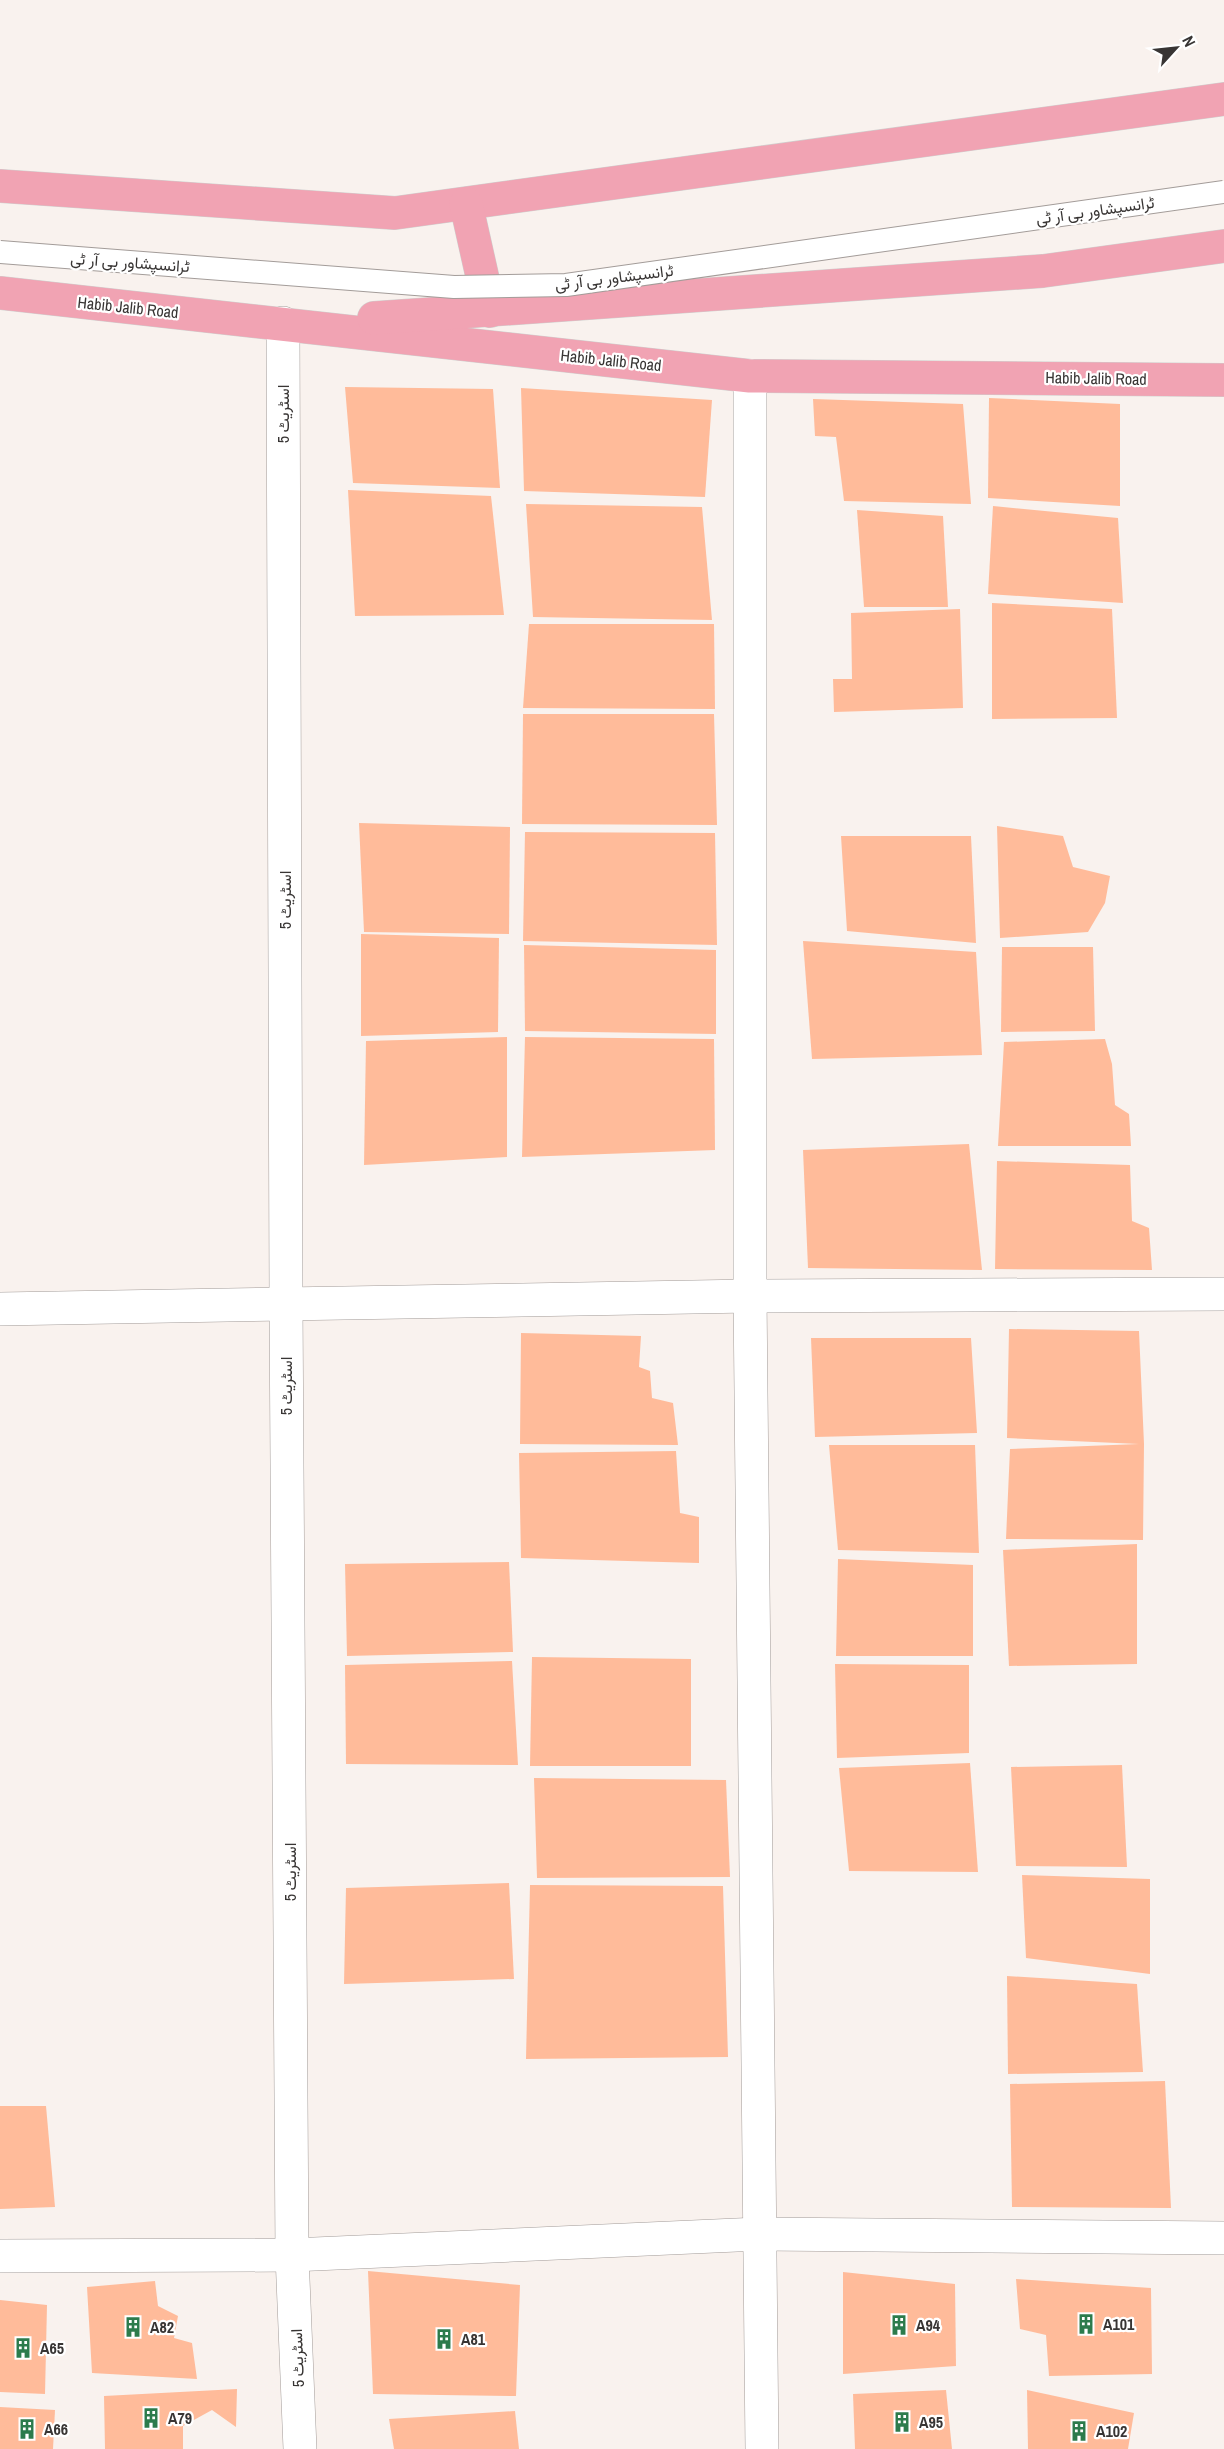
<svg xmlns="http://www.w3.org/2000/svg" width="1224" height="2449" font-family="'Archivo Narrow',Vazirmatn,sans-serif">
  <rect width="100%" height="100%" fill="#f9f2ee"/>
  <!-- building -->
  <g fill="#ffbb9a">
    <path d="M 345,387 L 493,389 L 500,488 L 353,483 Z"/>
    <path d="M 521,388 L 712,400 L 705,497 L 524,491 Z"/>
    <path d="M 989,398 L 1120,404 L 1120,506 L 988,498 Z"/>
    <path d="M 813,399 L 963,404 L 971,504 L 844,501 L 836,437 L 815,436 Z"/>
    <path d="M 348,490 L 491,496 L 504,615 L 355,616 Z"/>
    <path d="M 526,504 L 702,507 L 712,620 L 533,617 Z"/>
    <path d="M 993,506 L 1118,518 L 1123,603 L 988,594 Z"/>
    <path d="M 857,510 L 943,516 L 948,607 L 864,607 Z"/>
    <path d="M 992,603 L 1112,609 L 1117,718 L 992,719 Z"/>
    <path d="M 960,609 L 963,708 L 834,712 L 833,679 L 852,679 L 851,613 Z"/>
    <path d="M 529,624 L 714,624 L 715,709 L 523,708 Z"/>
    <path d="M 523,714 L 714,714 L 717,825 L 522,824 Z"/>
    <path d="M 359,823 L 510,827 L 509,934 L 364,932 Z"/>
    <path d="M 997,826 L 1063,836 L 1073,867 L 1110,876 L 1105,903 L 1088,932 L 1000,938 Z"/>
    <path d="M 525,832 L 715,833 L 717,945 L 523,941 Z"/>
    <path d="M 841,836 L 971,836 L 976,943 L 847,931 Z"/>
    <path d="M 361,934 L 499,938 L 498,1032 L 361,1036 Z"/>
    <path d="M 803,941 L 976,952 L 982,1055 L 812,1059 Z"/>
    <path d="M 524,945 L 716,950 L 716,1034 L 525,1031 Z"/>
    <path d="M 1002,947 L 1093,947 L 1095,1031 L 1001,1032 Z"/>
    <path d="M 507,1037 L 507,1157 L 364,1165 L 366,1041 Z"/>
    <path d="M 525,1037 L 714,1039 L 715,1150 L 522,1157 Z"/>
    <path d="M 1105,1039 L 1112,1064 L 1115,1105 L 1129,1114 L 1131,1146 L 998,1146 L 1004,1042 Z"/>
    <path d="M 969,1144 L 982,1270 L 808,1268 L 803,1150 Z"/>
    <path d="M 997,1161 L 1130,1165 L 1132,1221 L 1149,1228 L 1152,1270 L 995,1269 Z"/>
    <path d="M 1009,1329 L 1139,1331 L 1144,1444 L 1143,1540 L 1006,1539 L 1010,1449 L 1139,1444 L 1007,1438 Z"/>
    <path d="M 521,1333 L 641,1336 L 639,1367 L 650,1371 L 652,1398 L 673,1403 L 678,1445 L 520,1444 Z"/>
    <path d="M 811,1338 L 971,1338 L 977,1433 L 815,1437 Z"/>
    <path d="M 829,1445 L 975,1445 L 979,1553 L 838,1550 Z"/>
    <path d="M 676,1451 L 680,1513 L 699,1517 L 699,1563 L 521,1558 L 519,1453 Z"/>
    <path d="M 1137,1544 L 1137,1664 L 1009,1666 L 1003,1550 Z"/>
    <path d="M 838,1559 L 973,1565 L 973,1656 L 836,1656 Z"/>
    <path d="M 509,1562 L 513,1652 L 347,1656 L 345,1564 Z"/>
    <path d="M 532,1657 L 691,1659 L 691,1766 L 530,1766 Z"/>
    <path d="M 512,1661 L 518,1765 L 346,1764 L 345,1665 Z"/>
    <path d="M 835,1664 L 969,1665 L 969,1753 L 837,1758 Z"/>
    <path d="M 970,1763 L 978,1872 L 849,1871 L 839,1768 Z"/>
    <path d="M 1122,1765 L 1127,1867 L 1016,1866 L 1011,1767 Z"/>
    <path d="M 534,1778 L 726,1780 L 730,1877 L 537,1878 Z"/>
    <path d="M 1022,1875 L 1150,1879 L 1150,1974 L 1026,1958 Z"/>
    <path d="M 509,1883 L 514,1979 L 344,1984 L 346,1888 Z"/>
    <path d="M 530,1885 L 723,1886 L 728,2057 L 526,2059 Z"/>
    <path d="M 1007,1976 L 1137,1984 L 1143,2072 L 1008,2074 Z"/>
    <path d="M 1165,2081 L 1171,2208 L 1012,2207 L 1010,2084 Z"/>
    <path d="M 0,2106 L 46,2106 L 55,2207 L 0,2209 Z"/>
    <path d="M 368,2271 L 520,2285 L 516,2396 L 373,2394 Z"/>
    <path d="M 843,2272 L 955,2284 L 956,2366 L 843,2374 Z"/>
    <path d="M 1016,2279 L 1151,2288 L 1152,2374 L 1049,2376 L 1046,2335 L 1020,2329 Z"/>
    <path d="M 155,2281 L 158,2306 L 178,2316 L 174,2338 L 192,2343 L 197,2379 L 92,2373 L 87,2287 Z"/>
    <path d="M 0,2300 L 47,2305 L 45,2394 L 0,2392 Z"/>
    <path d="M 237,2389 L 236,2427 L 212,2410 L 183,2426 L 183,2449 L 105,2449 L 104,2396 Z"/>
    <path d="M 946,2390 L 952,2449 L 855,2449 L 853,2394 Z"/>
    <path d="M 1027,2390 L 1134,2413 L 1128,2449 L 1028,2449 Z"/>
    <path d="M 0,2407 L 55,2410 L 53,2449 L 0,2449 Z"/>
    <path d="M 515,2411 L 519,2449 L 394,2449 L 389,2419 Z"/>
  </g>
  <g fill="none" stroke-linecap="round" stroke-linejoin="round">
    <!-- minor casing -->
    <g stroke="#a39c99" stroke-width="34">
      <g id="minor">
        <path d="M 283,323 L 286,1304 L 292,2255 L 300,2449"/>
        <path d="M 750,376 L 750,1296 L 762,2449"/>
        <path d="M 0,1309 L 750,1296 L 1224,1294"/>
        <path d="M 0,2256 L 292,2255 L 759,2234 L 1224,2238"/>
      </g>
    </g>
    <!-- primary casing -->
    <g stroke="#cfcfce" stroke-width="34">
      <g id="primary">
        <path d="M 0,186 L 395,213 L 1224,99"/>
        <path d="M 466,204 L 490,311"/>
        <path d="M 0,293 L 750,376 L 1224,380"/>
        <path d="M 374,318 L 1043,271 L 1224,246"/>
      </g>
    </g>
    <!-- minor -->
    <use href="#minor" stroke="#fff" stroke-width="33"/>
    <!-- primary -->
    <use href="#primary" stroke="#f1a3b3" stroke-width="33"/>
    <!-- service-bridge casing -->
    <g stroke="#a39c99" stroke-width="24" stroke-linecap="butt">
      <path id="service-bridge" d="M 0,252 L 454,287 L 566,285 L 1224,192"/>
    </g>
    <!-- service-bridge -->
    <use href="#service-bridge" stroke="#fff" stroke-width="22"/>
  </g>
  <!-- icons -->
  <defs>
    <g id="building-bare" transform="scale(1.62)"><path d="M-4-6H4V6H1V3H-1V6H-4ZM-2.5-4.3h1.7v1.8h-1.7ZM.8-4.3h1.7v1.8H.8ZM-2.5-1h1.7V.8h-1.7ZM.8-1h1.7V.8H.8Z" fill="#2c7b4c" stroke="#fff" stroke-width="2.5" paint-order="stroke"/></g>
  </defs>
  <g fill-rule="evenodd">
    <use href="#building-bare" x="1086" y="2324"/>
    <use href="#building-bare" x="899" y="2325"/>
    <use href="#building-bare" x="133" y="2327"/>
    <use href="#building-bare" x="444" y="2339"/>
    <use href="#building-bare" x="23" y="2348"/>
    <use href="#building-bare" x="151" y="2418"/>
    <use href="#building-bare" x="902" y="2422"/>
    <use href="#building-bare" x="27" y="2429"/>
    <use href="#building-bare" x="1079" y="2431"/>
  </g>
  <g text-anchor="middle" stroke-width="4.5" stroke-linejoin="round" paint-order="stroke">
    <!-- street labels -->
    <g font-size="16" fill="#383534" stroke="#fff">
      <text transform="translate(1095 210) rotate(-8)" y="6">ٹرانسپشاور بی آر ٹی</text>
      <text transform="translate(130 262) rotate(4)" y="6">ٹرانسپشاور بی آر ٹی</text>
      <text transform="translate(614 277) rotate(-7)" y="6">ٹرانسپشاور بی آر ٹی</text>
      <text transform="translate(128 307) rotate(6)" y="6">Habib Jalib Road</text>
      <text transform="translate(611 360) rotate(6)" y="6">Habib Jalib Road</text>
      <text transform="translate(1096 378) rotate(1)" y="6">Habib Jalib Road</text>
      <text transform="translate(283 414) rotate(-90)" y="6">اسٹریٹ 5</text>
      <text transform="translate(285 900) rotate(-90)" y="6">اسٹریٹ 5</text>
      <text transform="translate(286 1386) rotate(-90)" y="6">اسٹریٹ 5</text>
      <text transform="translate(290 1872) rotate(-90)" y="6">اسٹریٹ 5</text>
      <text transform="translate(297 2358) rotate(-92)" y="6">اسٹریٹ 5</text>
    </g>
    <!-- poi labels -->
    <g font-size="16" font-weight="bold" fill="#383534" stroke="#fff" text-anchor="start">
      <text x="1103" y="2330">A101</text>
      <text x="916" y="2331">A94</text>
      <text x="150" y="2333">A82</text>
      <text x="461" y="2345">A81</text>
      <text x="40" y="2354">A65</text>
      <text x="168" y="2424">A79</text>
      <text x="919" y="2428">A95</text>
      <text x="44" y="2435">A66</text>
      <text x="1096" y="2437">A102</text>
    </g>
  </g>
  <!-- north arrow -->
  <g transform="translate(1176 48) rotate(63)" stroke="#ffffff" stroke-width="4.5" paint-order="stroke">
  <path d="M0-4.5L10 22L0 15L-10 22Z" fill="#383534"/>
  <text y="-9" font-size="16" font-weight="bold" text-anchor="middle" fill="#383534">N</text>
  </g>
</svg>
